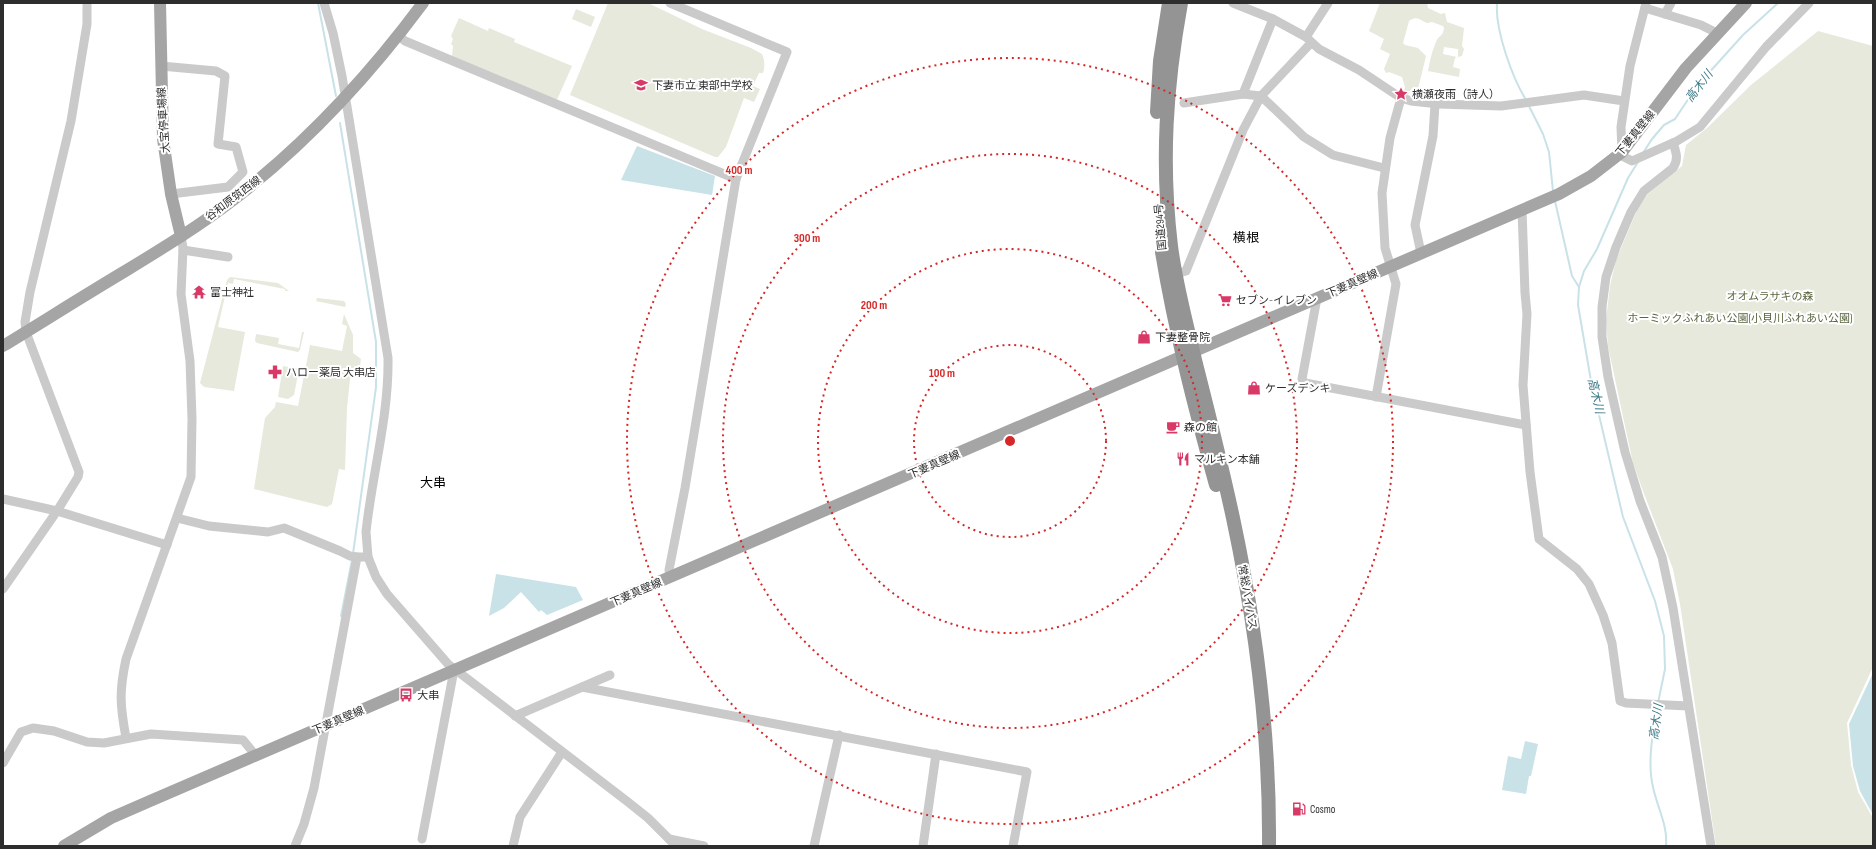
<svg xmlns="http://www.w3.org/2000/svg" width="1876" height="849" font-family="'Sofia Sans Condensed','Noto Sans JP',sans-serif">
  <rect width="100%" height="100%" fill="#fff"/>
  <!-- green -->
  <g fill="#e6e9db">
    <path d="M 608,3 L 648,3 L 702,29 L 751,48 L 762,54 C 765,61 765,67 763,73 L 759,73 L 753,86 L 760,89 L 754,102 L 744,98 L 726,147 L 718,157 L 715,157 L 570,95 Z"/>
    <path d="M 1380,3 L 1427,3 L 1428,8 L 1441,14 L 1445,13 L 1447,22 L 1464,28 L 1462,46 L 1464,49 L 1462,56 L 1458,57 L 1458,49 L 1444,47 L 1443,54 L 1457,57 L 1455,58 L 1453,67 L 1460,69 L 1459,77 L 1428,71 C 1430,61 1432,50 1437,40 C 1439,35 1443,37 1444,28 L 1443,26 L 1432,22 L 1427,23 C 1420,20 1417,15 1409,21 L 1403,43 L 1405,45 L 1418,48 L 1426,56 L 1418,89 L 1412,88 L 1408,95 L 1411,96 L 1410,98 L 1403,94 L 1405,87 L 1402,77 L 1389,72 L 1386,73 L 1384,69 L 1390,54 L 1380,49 L 1384,39 L 1369,31 Z"/>
    <path d="M 576,9 L 595,17 L 591,27 L 572,19 Z"/>
    <path d="M 459,18 L 488,31 L 489,28 L 515,39 L 514,42 L 572,66 L 556,102 L 452,56 L 453,46 L 451,44 L 453,39 L 451,36 Z"/>
    <path d="M 1818,31 L 1873,46 L 1873,667 L 1847,723 L 1851,765 L 1858,792 L 1873,818 L 1873,846 L 1716,846 L 1680,604 L 1673,569 L 1643,491 L 1633,463 L 1625,426 L 1608,346 L 1606,320 L 1610,286 L 1616,260 L 1638,208 L 1648,194 L 1682,166 L 1686,145 L 1707,128 L 1751,85 Z"/>
    <path d="M 230,277 L 278,283 L 289,291 L 285,291 L 285,289 L 234,279 L 233,284 L 228,283 L 218,327 L 245,332 L 234,391 L 204,387 L 200,383 L 227,280 Z"/>
    <path d="M 317,298 L 344,301 L 346,304 L 345,307 L 316,301 Z"/>
    <path d="M 344,314 L 353,335 L 353,353 L 361,359 L 360,366 L 364,367 L 358,376 L 351,370 L 347,408 L 345,470 L 339,469 L 332,504 L 327,507 L 254,489 L 265,418 L 275,407 L 276,402 L 298,406 L 310,345 L 342,351 L 347,326 L 342,324 Z"/>
    <path d="M 302,332 L 304,332 L 300,350 L 298,352 L 257,343 L 255,341 L 256,334 L 279,338 L 278,344 L 299,348 Z"/>
    <path d="M 283,366 L 299,369 L 294,395 L 288,399 L 278,397 Z"/>
  </g>
  <!-- water -->
  <g fill="#c8e2e8">
    <path d="M 637,146 L 715,176 L 712,195 L 621,180 Z"/>
    <path d="M 496,574 L 576,587 L 583,600 L 547,615 L 541,610 L 539,612 L 521,592 L 504,608 L 489,616 Z"/>
    <path d="M 1873,673 L 1873,815 L 1860,791 L 1853,766 L 1849,724 Z"/>
    <path d="M 1525,741 L 1538,744 L 1531,776 L 1529,776 L 1526,794 L 1502,790 L 1508,756 L 1521,759 Z"/>
  </g>
  <g fill="none" stroke-linecap="round" stroke-linejoin="round">
    <!-- stream -->
    <g stroke="#c8e2e8" stroke-width="2">
      <path d="M 318,3 L 336,96"/>
      <path d="M 1497,3 C 1495,30 1512,77 1526,100"/>
      <path d="M 1529,106 L 1543,134 L 1549,152 L 1553,191"/>
      <path d="M 340,123 L 376,342 L 376,387 L 353,554"/>
      <path d="M 1643,153 L 1652,139 L 1664,125 L 1675,119 L 1697,86 L 1743,35 L 1778,3"/>
      <path d="M 1638,162 L 1628,178 L 1597,249 L 1584,271 L 1579,287 L 1578,305 L 1591,381 L 1623,517 L 1655,601 L 1664,636 L 1665,669 L 1658,703"/>
      <path d="M 1555,201 L 1572,276 L 1579,287"/>
      <path d="M 341,616 L 352,560"/>
      <path d="M 1657,707 C 1653,732 1647,762 1653,787 C 1657,807 1668,825 1666,846"/>
    </g>
    <!-- minor -->
    <g stroke="#cacaca" stroke-width="9">
      <path d="M 324,3 L 333,33 L 342,76 L 388,358 C 389,417 372,474 366,532 L 368,557 L 376,577 L 387,594 L 448,664 L 628,802 L 648,818 L 676,846"/>
      <path d="M 1233,3 L 1273,19 L 1306,37 L 1319,49 L 1359,70 L 1401,98 L 1411,101 L 1439,104 L 1501,106 L 1584,95 L 1624,101"/>
      <path d="M 1646,3 L 1630,66 L 1621,127 L 1622,152 L 1624,157 L 1632,161 L 1677,141 L 1700,127 L 1766,47 L 1809,3"/>
      <path d="M 1645,8 L 1701,25 L 1717,33"/>
      <path d="M 1665,14 L 1671,3"/>
      <path d="M 399,36 L 405,41 L 736,179 L 787,52 L 670,3"/>
      <path d="M 1306,37 L 1328,3"/>
      <path d="M 161,66 L 216,71 L 225,76 L 218,144 L 236,147 L 243,172 L 228,187 L 171,194"/>
      <path d="M 1243,94 L 1273,19"/>
      <path d="M 1184,103 L 1243,94 L 1261,96 L 1311,43"/>
      <path d="M 1673,143 C 1676,152 1679,159 1673,168 L 1644,191 L 1631,212 L 1616,247 L 1606,277 L 1602,307 L 1602,337 L 1608,377 L 1625,452 L 1640,501 L 1662,557 L 1673,608 L 1711,846"/>
      <path d="M 1522,210 L 1525,293 L 1527,314 L 1523,385 L 1530,472 L 1539,539 L 1577,569 L 1589,584 L 1603,615 L 1612,643 L 1620,701 L 1626,703 L 1688,706"/>
      <path d="M 183,250 L 228,257"/>
      <path d="M 1421,253 L 1415,225 L 1433,136 L 1435,104"/>
      <path d="M 1176,274 L 1186,271 L 1243,130 L 1261,96 L 1304,137 L 1333,155 L 1384,168"/>
      <path d="M 1317,298 L 1302,379 L 1305,383 L 1526,425"/>
      <path d="M 1376,397 L 1396,284 L 1385,248 L 1382,193 L 1390,138 L 1401,98"/>
      <path d="M 3,499 L 57,511 L 167,545"/>
      <path d="M 177,518 L 209,526 L 268,532 L 284,528 L 340,551 L 350,556 L 357,557"/>
      <path d="M 670,577 L 669,570 L 685,488 L 736,179"/>
      <path d="M 3,589 L 57,511 L 78,477 L 79,472 L 26,332 L 25,322 L 30,292 L 71,121 L 87,24 L 87,3"/>
      <path d="M 582,687 L 1027,772 L 1013,846"/>
      <path d="M 515,716 L 610,675"/>
      <path d="M 126,738 C 120,705 119,692 126,659 L 191,477 L 192,419 L 190,361 L 181,294 L 183,248 L 181,236"/>
      <path d="M 3,763 L 21,732 L 33,728 L 54,731 L 87,742 L 104,743 L 151,734 L 243,740 L 256,756"/>
      <path d="M 422,839 L 454,670"/>
      <path d="M 669,839 L 704,846"/>
      <path d="M 295,846 L 304,824 L 314,788 L 357,557 L 368,557"/>
      <path d="M 513,846 L 520,817 L 562,752"/>
      <path d="M 814,846 L 839,735"/>
      <path d="M 923,846 L 936,754"/>
    </g>
    <!-- major -->
    <g stroke="#a5a5a5" stroke-width="12">
      <path d="M 160,3 L 163,139 L 171,194 L 181,236"/>
      <path d="M 3,346 C 44,321 85,295 127,270 C 163,248 199,226 233,200 C 306,144 368,77 423,3"/>
      <path d="M 64,846 L 111,818 L 150,801 L 1559,194 L 1591,176 L 1622,152 L 1686,68 L 1746,3"/>
    </g>
    <!-- highway -->
    <g stroke="#949494" stroke-width="14">
      <path d="M 1181,3 C 1166,86 1161,162 1171,246 C 1176,286 1187,325 1196,364 C 1209,415 1222,467 1233,518 C 1256,626 1270,736 1269,846"/>
      <path d="M 1157,112 L 1160,61 L 1169,3"/>
      <path d="M 1162,252 C 1175,331 1195,408 1216,485"/>
    </g>
  </g>
  <!-- distance rings -->
  <g fill="none" stroke="#d62828" stroke-width="2" stroke-dasharray="2 4">
    <circle cx="1010" cy="441" r="96"/>
    <circle cx="1010" cy="441" r="192"/>
    <circle cx="1010" cy="441" r="287"/>
    <circle cx="1010" cy="441" r="383"/>
  </g>
  <!-- icons -->
  <defs>
    <g id="school-bare" transform="scale(1.08)"><path d="M0-5L7-2L0 1L-7-2ZM-4 1L0 2.5L4 1V4Q0 6-4 4Z" fill="#d93966" stroke="#fff" stroke-width="2.5" paint-order="stroke"/></g>
    <g id="sight-bare" transform="scale(1.08)"><path d="M0-6L1.8-2.2L6-1.7L2.9 1.2L3.7 5.4L0 3.3L-3.7 5.4L-2.9 1.2L-6-1.7L-1.8-2.2Z" fill="#d93966" stroke="#fff" stroke-width="2.5" paint-order="stroke"/></g>
    <g id="temple-bare" transform="scale(1.08)"><path d="M0-6L5-2H3V0L6.5 2.5H4V6H1.5V3h-3V6H-4V2.5H-6.5L-3 0V-2H-5Z" fill="#d93966" stroke="#fff" stroke-width="2.5" paint-order="stroke"/></g>
    <g id="supermarket-bare" transform="scale(1.08)"><path d="M-6-5.5h2.5l.6 2H6L4.5 2H-2.5L-4.4-4H-6ZM-1.5 3.2a1.3 1.3 0 1 0 .1 0ZM3 3.2a1.3 1.3 0 1 0 .1 0Z" fill="#d93966" stroke="#fff" stroke-width="2.5" paint-order="stroke"/></g>
    <g id="shop-bare" transform="scale(1.08)"><path d="M-5-2.5h2.3a2.7 3.5 0 0 1 5.4 0H5L5.5 6h-11ZM-1.5-2.5h3a1.5 2.3 0 0 0-3 0Z" fill="#d93966" stroke="#fff" stroke-width="2.5" paint-order="stroke"/></g>
    <g id="pharmacy-bare" transform="scale(1.08)"><path d="M-2-6h4v4h4v4h-4v4h-4v-4h-4v-4h4Z" fill="#d93966" stroke="#fff" stroke-width="2.5" paint-order="stroke"/></g>
    <g id="cafe-bare" transform="scale(1.08)"><path d="M-5.5-4.5H6V0H3Q3 3.5 0 3.5H-2.5Q-5.5 3.5-5.5 0ZM3-3.2v2h1.7v-2ZM-6 4.5H4V6H-6Z" fill="#d93966" stroke="#fff" stroke-width="2.5" paint-order="stroke"/></g>
    <g id="restaurant-bare" transform="scale(1.08)"><path d="M-5-6h1v4h1v-4h1v4h1v-4h1v5L-1.5 .5V6h-2V.5L-5-1ZM5-6V6H3V1.5H1.5Q1.5-4 5-6Z" fill="#d93966" stroke="#fff" stroke-width="2.5" paint-order="stroke"/></g>
    <g id="bus-bare" transform="scale(1.08)"><path d="M-5-6H5V4H4V6H2V4H-2V6H-4V4H-5ZM-3.5-4V0h7V-4ZM-3.5 1.2v1.5H-2V1.2ZM2 1.2v1.5H3.5V1.2Z" fill="#d93966" stroke="#fff" stroke-width="2.5" paint-order="stroke"/></g>
    <g id="fuel-bare" transform="scale(1.08)"><path d="M-5.5-6h7V0h2V4h1.3V-2.5L3-4.5l.8-.8L6-3V5H2.5V1h-1V6h-7ZM-4.2-4.7v3.2H.2V-4.7Z" fill="#d93966" stroke="#fff" stroke-width="2.5" paint-order="stroke"/></g>
  </defs>
  <g fill-rule="evenodd">
    <use href="#school-bare" x="641" y="85"/>
    <use href="#sight-bare" x="1401" y="94"/>
    <use href="#temple-bare" x="199" y="292"/>
    <use href="#supermarket-bare" x="1225" y="300"/>
    <use href="#shop-bare" x="1144" y="337"/>
    <use href="#pharmacy-bare" x="275" y="372"/>
    <use href="#shop-bare" x="1254" y="388"/>
    <use href="#cafe-bare" x="1173" y="427"/>
    <use href="#restaurant-bare" x="1183" y="459"/>
    <use href="#bus-bare" x="406" y="695"/>
    <use href="#fuel-bare" x="1299" y="809"/>
  </g>
  <g text-anchor="middle" stroke-width="4" stroke-linejoin="round" paint-order="stroke">
    <!-- poi labels -->
    <g font-size="11" fill="#2d2d2d" stroke="#fff" text-anchor="start">
      <text x="652" y="89">下妻市立 東部中学校</text>
      <text x="1412" y="98">横瀬夜雨（詩人）</text>
      <text x="210" y="296">富士神社</text>
      <text x="1236" y="304">セブン-イレブン</text>
      <text x="1155" y="341">下妻整骨院</text>
      <text x="286" y="376">ハロー薬局 大串店</text>
      <text x="1265" y="392">ケーズデンキ</text>
      <text x="1184" y="431">森の館</text>
      <text x="1194" y="463">マルキン本舗</text>
      <text x="417" y="699">大串</text>
      <text x="1310" y="813">Cosmo</text>
    </g>
    <!-- street labels -->
    <g font-size="11" fill="#2d2d2d" stroke="#fff">
      <text transform="translate(163 120) rotate(-94)" y="4">大宝停車場線</text>
      <text transform="translate(1635 133) rotate(-51)" y="4">下妻真壁線</text>
      <text transform="translate(233 198) rotate(-37)" y="4">谷和原筑西線</text>
      <text transform="translate(1160 227) rotate(-95)" y="4">国道294号</text>
      <text transform="translate(1352 283) rotate(-23)" y="4">下妻真壁線</text>
      <text transform="translate(934 464) rotate(-23)" y="4">下妻真壁線</text>
      <text transform="translate(636 592) rotate(-23)" y="4">下妻真壁線</text>
      <text transform="translate(1248 597) rotate(80)" y="4">常総バイパス</text>
      <text transform="translate(338 720) rotate(-23)" y="4">下妻真壁線</text>
    </g>
    <!-- park labels -->
    <g font-size="11" fill="#58653d" stroke="#fff">
      <text x="1770" y="300">オオムラサキの森</text>
      <text x="1740" y="322">ホーミックふれあい公園(小貝川ふれあい公園)</text>
    </g>
    <!-- water labels -->
    <g font-size="12" font-style="italic" fill="#407c89" stroke="#fff">
      <text transform="translate(1699 86) rotate(-52)" y="4">高木川</text>
      <text transform="translate(1596 396) rotate(77)" y="4">高木川</text>
      <text transform="translate(1656 722) rotate(-82)" y="4">高木川</text>
    </g>
    <!-- quarter labels -->
    <g font-size="13" fill="#000" stroke="#fff">
      <text x="1246" y="242">横根</text>
      <text x="433" y="487">大串</text>
    </g>
  </g>
  <circle cx="1010" cy="441" r="6" fill="#d62828" stroke="#fff" stroke-width="2"/>
  <g font-size="12" text-anchor="middle" font-weight="bold" fill="#d62828" stroke="#fff" stroke-width="4" stroke-linejoin="round" paint-order="stroke">
    <text x="739" y="174">400 m</text>
    <text x="807" y="242">300 m</text>
    <text x="874" y="309">200 m</text>
    <text x="942" y="377">100 m</text>
  </g>
  <!-- border -->
  <rect width="1876" height="849" fill="none" stroke="#2d2d2d" stroke-width="8"/>
</svg>
